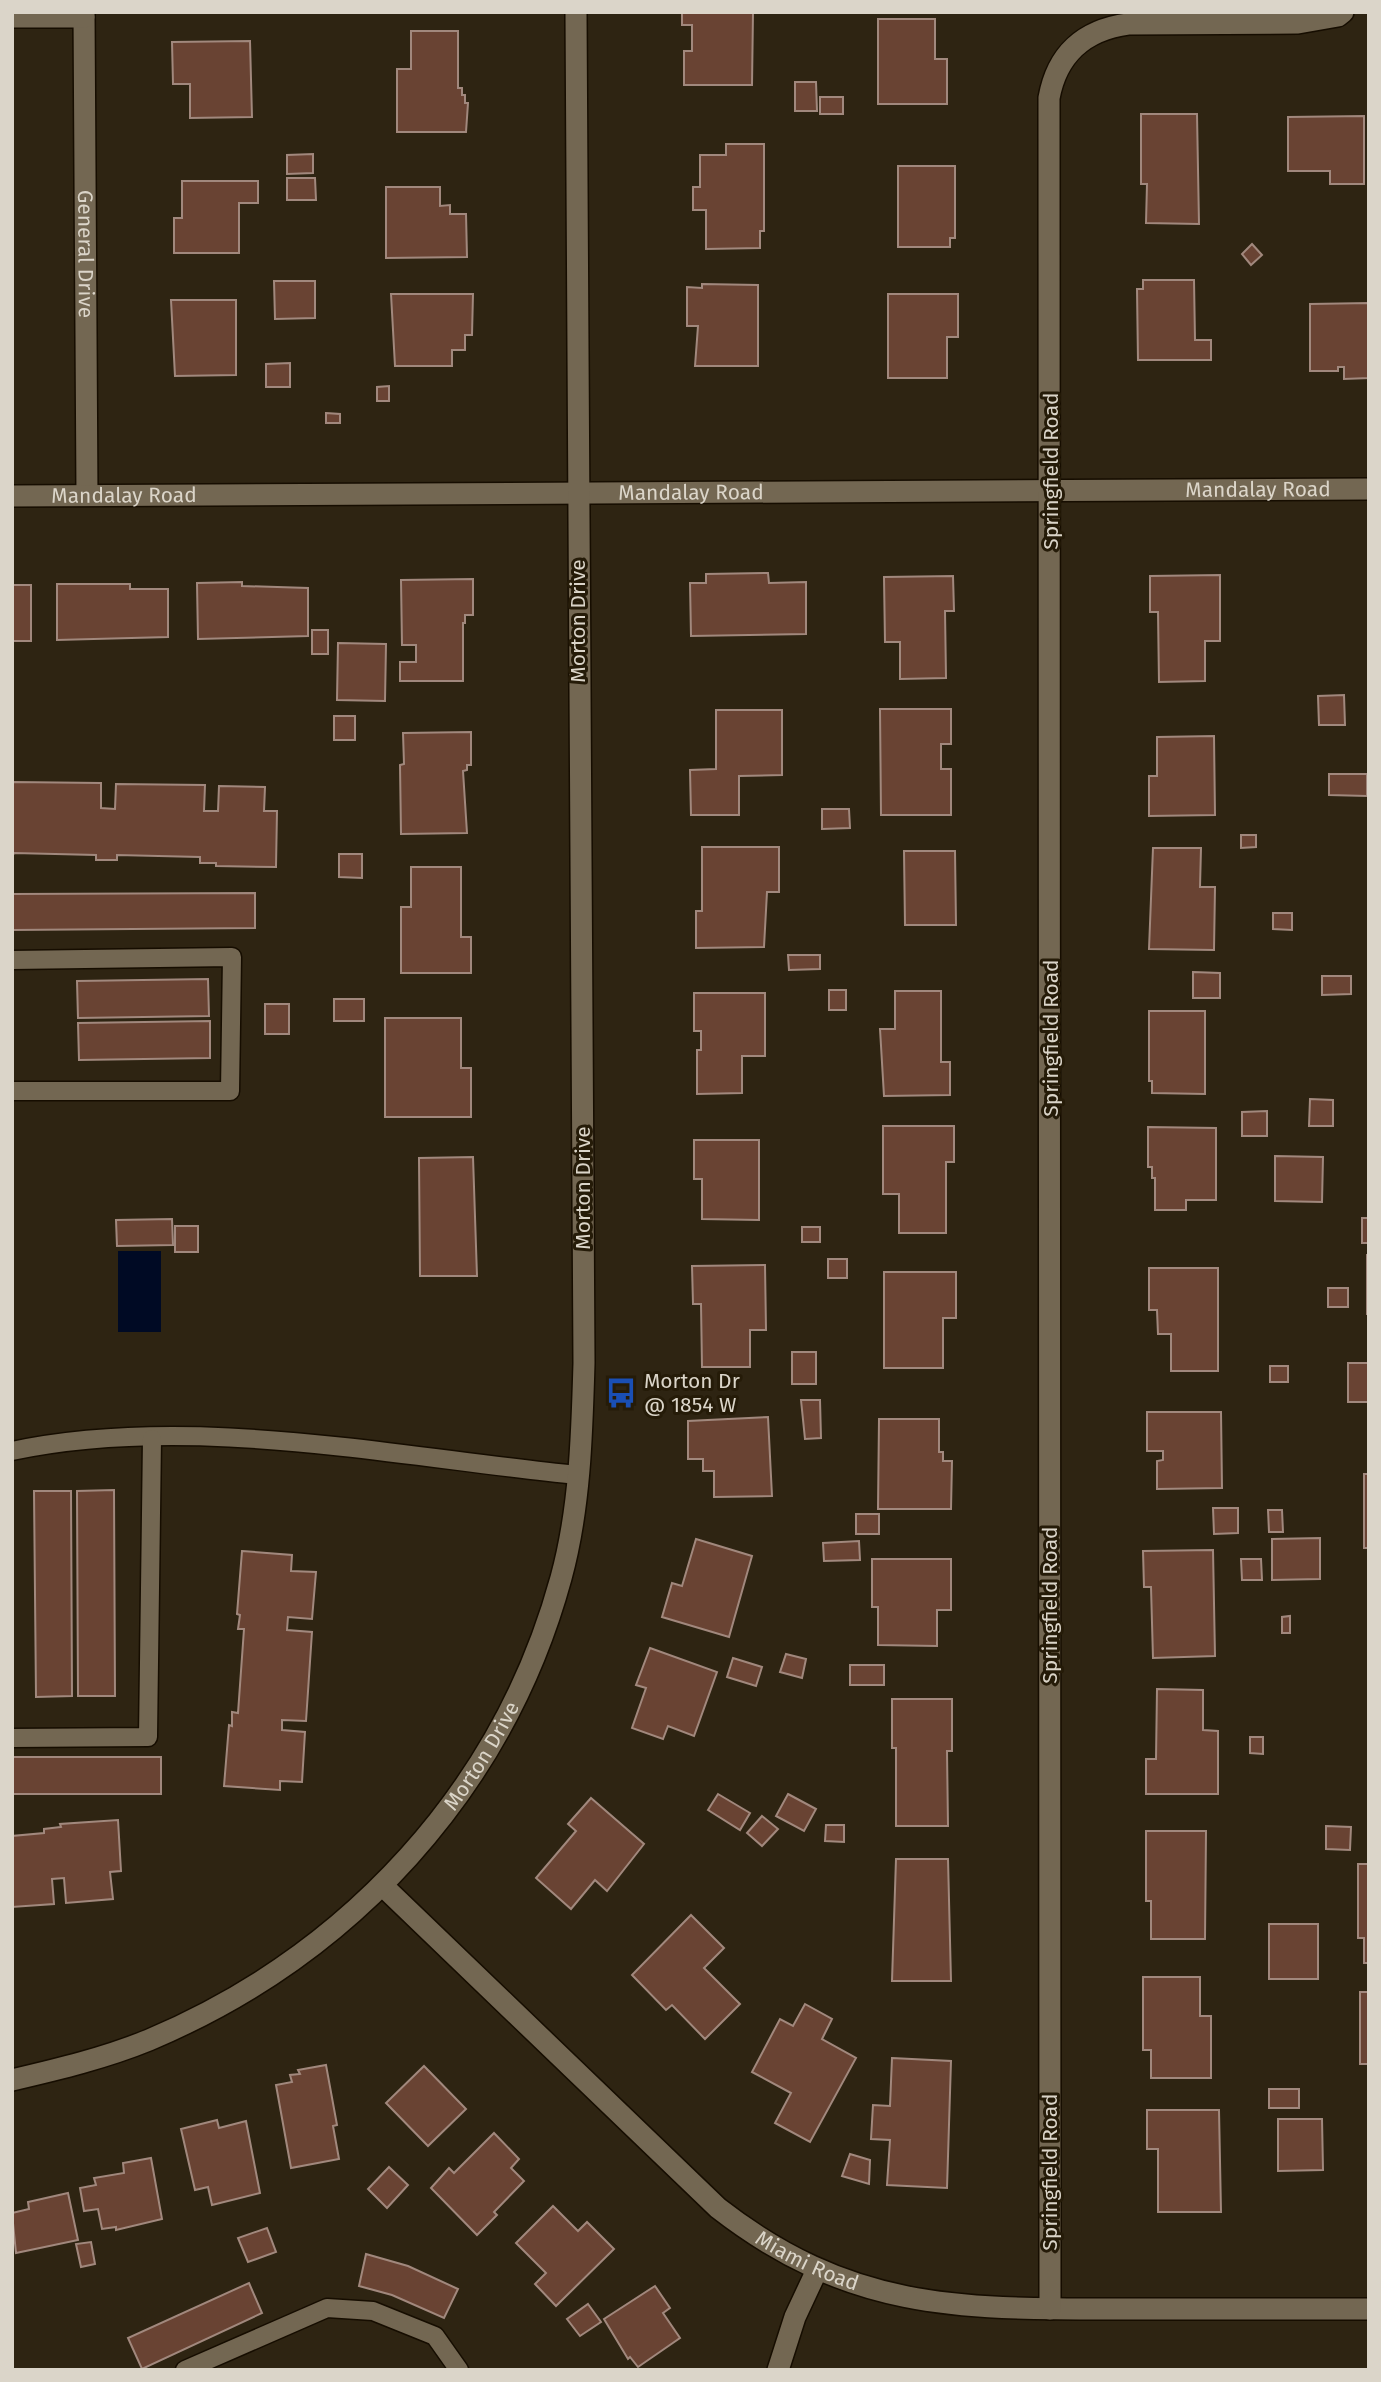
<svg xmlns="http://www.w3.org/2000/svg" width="1381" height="2382" font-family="'Fira Sans',sans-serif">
  <rect width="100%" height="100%" fill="#2e2412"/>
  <!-- water -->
  <rect fill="#000a24" x="118" y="1251" width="43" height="81"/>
  <!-- building -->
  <g fill="#694333" stroke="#a1887d" stroke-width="2">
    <path d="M 682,12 L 753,12 L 752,85 L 684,85 L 684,51 L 692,51 L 692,25 L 682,25 Z"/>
    <path d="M 878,19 L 935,19 L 935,59 L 947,59 L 947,104 L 878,104 Z"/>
    <path d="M 411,31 L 458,31 L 458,88 L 462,88 L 462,95 L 465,95 L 465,103 L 468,103 L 466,132 L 397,132 L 397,69 L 411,69 Z"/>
    <path d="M 250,41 L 252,117 L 190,118 L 190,84 L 173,84 L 172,42 Z"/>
    <path d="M 795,82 L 816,82 L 817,111 L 795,111 Z"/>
    <rect x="820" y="97" width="23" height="17"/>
    <path d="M 1141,114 L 1197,114 L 1199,224 L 1146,223 L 1147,184 L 1141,184 Z"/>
    <path d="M 1364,116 L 1364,184 L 1330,184 L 1330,171 L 1288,171 L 1288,117 Z"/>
    <path d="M 726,144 L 764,144 L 764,231 L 760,231 L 760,248 L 706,249 L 706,210 L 693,210 L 693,187 L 700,187 L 700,155 L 726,155 Z"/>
    <path d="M 313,154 L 313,173 L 287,174 L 287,155 Z"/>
    <path d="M 898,166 L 955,166 L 955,238 L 950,238 L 950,247 L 898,247 Z"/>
    <path d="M 287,178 L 315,178 L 316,200 L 287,200 Z"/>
    <path d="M 182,181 L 258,181 L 258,203 L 239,203 L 239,253 L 174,253 L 174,218 L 182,218 Z"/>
    <path d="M 386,187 L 440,187 L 440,206 L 450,205 L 450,214 L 466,214 L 467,257 L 386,258 Z"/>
    <path d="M 1252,244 L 1262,255 L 1251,265 L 1242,254 Z"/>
    <path d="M 1143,280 L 1194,280 L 1195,340 L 1211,340 L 1211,360 L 1138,360 L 1137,289 L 1143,289 Z"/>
    <path d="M 274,281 L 315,281 L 315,318 L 275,319 Z"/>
    <path d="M 702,284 L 758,285 L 758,366 L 695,366 L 698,326 L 687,326 L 687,287 L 702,288 Z"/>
    <path d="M 391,294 L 473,294 L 472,335 L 465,335 L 465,350 L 452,350 L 452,366 L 395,366 Z"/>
    <path d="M 888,294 L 958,294 L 958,337 L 947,337 L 947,378 L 888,378 Z"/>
    <path d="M 171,300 L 236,300 L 236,375 L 175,376 Z"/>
    <path d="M 1369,303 L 1369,378 L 1344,379 L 1344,367 L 1338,367 L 1338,371 L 1310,371 L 1310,304 Z"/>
    <path d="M 290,363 L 290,387 L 266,387 L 266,364 Z"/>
    <path d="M 389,386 L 389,401 L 377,401 L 377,387 Z"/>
    <path d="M 326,413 L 340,414 L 340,423 L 326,423 Z"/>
    <path d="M 768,573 L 769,583 L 806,582 L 806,634 L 691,636 L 690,583 L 706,583 L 706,574 Z"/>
    <path d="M 1220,575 L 1220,641 L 1205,641 L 1205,681 L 1159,682 L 1158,612 L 1150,612 L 1150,576 Z"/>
    <path d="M 953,576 L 954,611 L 945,611 L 946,678 L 900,679 L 900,642 L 885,642 L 884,577 Z"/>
    <path d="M 473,579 L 473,615 L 465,615 L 465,623 L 463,623 L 463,681 L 400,681 L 400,662 L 416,662 L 416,645 L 402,645 L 401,580 Z"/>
    <path d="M 242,582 L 242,586 L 308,588 L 308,636 L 198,639 L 197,583 Z"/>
    <path d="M 57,584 L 130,584 L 130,589 L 168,589 L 168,637 L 57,640 Z"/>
    <rect x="12" y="585" width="19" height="56"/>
    <rect x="312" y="630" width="16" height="24"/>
    <path d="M 338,643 L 386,644 L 385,701 L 337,700 Z"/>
    <path d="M 1344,695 L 1345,725 L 1319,725 L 1318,696 Z"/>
    <path d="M 880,709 L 951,709 L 951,744 L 941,744 L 941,769 L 951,769 L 951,815 L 881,815 Z"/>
    <path d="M 716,710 L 782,710 L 782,775 L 739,776 L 739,815 L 691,815 L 690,770 L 716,769 Z"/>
    <rect x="334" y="716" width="21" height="24"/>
    <path d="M 471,732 L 471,765 L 467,765 L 467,770 L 463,771 L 467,833 L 401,834 L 400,765 L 404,764 L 403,733 Z"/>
    <path d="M 1214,736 L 1215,815 L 1149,816 L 1149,776 L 1157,776 L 1157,737 Z"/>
    <path d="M 1329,774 L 1367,774 L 1367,796 L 1329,795 Z"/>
    <path d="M 13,782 L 101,783 L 101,808 L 115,809 L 116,784 L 205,785 L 204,811 L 218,811 L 219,786 L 265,787 L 264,811 L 277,811 L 276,867 L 216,866 L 216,863 L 200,863 L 200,857 L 117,855 L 117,860 L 96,860 L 96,855 L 14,853 L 12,857 Z"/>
    <path d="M 822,809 L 849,809 L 850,828 L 822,829 Z"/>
    <path d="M 1241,835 L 1256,835 L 1256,847 L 1241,848 Z"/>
    <path d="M 702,847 L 779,847 L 779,892 L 767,892 L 764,947 L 696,948 L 696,911 L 702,911 Z"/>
    <path d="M 1153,848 L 1201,848 L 1200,887 L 1215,887 L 1214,950 L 1149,949 Z"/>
    <path d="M 904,851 L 955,851 L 956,925 L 905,925 Z"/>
    <path d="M 339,854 L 362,854 L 362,878 L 339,877 Z"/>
    <path d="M 411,867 L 461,867 L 461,937 L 471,937 L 471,973 L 401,973 L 401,907 L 411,907 Z"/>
    <path d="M 255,893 L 255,928 L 12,930 L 12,894 Z"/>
    <path d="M 1273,913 L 1292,913 L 1292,930 L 1273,929 Z"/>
    <path d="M 788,955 L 820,955 L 820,969 L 789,970 Z"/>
    <path d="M 1193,972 L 1220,973 L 1220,998 L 1193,998 Z"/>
    <path d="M 1322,976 L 1351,976 L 1351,994 L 1322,995 Z"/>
    <path d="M 208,979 L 209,1016 L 78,1018 L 77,981 Z"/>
    <rect x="829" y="990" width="17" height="20"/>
    <path d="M 895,991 L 941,991 L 941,1062 L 950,1062 L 950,1095 L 884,1096 L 880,1029 L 895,1029 Z"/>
    <path d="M 694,993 L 765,993 L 765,1056 L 742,1056 L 742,1093 L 697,1094 L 697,1050 L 701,1050 L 701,1031 L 694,1031 Z"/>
    <rect x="334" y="999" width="30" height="22"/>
    <rect x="265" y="1004" width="24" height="30"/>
    <path d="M 1149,1011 L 1205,1011 L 1205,1094 L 1152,1093 L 1152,1081 L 1149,1081 Z"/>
    <path d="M 385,1018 L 461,1018 L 461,1068 L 471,1068 L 471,1117 L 385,1117 Z"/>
    <path d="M 210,1021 L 210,1058 L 79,1060 L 78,1023 Z"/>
    <path d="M 1310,1099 L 1333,1100 L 1333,1126 L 1309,1126 Z"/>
    <path d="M 1267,1111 L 1267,1136 L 1242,1136 L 1242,1112 Z"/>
    <path d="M 883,1126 L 954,1126 L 954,1162 L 946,1162 L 946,1233 L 899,1233 L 899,1194 L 883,1194 Z"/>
    <path d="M 1148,1127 L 1216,1128 L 1216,1200 L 1186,1200 L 1186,1210 L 1155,1210 L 1155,1178 L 1152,1178 L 1152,1167 L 1148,1167 Z"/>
    <path d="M 694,1140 L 759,1140 L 759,1220 L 702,1219 L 702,1179 L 694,1179 Z"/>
    <path d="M 1275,1156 L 1323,1157 L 1322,1202 L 1275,1201 Z"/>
    <path d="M 473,1157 L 477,1276 L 420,1276 L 419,1158 Z"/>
    <rect x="1362" y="1218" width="7" height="25"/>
    <path d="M 172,1219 L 173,1245 L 117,1246 L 116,1220 Z"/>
    <rect x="175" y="1226" width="23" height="26"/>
    <rect x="802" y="1227" width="18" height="15"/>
    <rect x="1367" y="1255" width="2" height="59"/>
    <rect x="828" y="1259" width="19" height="19"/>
    <path d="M 765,1265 L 766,1330 L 750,1330 L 750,1367 L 702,1367 L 701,1304 L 693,1304 L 692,1266 Z"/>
    <path d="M 1149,1268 L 1218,1268 L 1218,1371 L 1171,1371 L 1171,1334 L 1158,1334 L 1157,1310 L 1149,1310 Z"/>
    <path d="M 884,1272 L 956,1272 L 956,1318 L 943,1318 L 943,1368 L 884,1368 Z"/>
    <rect x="1328" y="1288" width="20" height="19"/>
    <rect x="792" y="1352" width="24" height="32"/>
    <rect x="1348" y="1363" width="21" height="39"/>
    <rect x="1270" y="1366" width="18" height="16"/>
    <path d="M 801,1400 L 820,1400 L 821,1438 L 805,1439 Z"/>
    <path d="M 1147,1412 L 1221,1412 L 1222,1488 L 1157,1489 L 1157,1461 L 1163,1460 L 1163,1451 L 1147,1451 Z"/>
    <path d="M 768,1417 L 772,1496 L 714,1497 L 714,1471 L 703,1471 L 703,1459 L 688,1459 L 688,1421 Z"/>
    <path d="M 879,1419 L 939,1419 L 939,1452 L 943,1452 L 943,1461 L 952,1461 L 951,1509 L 878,1509 Z"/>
    <rect x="1364" y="1474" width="5" height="74"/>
    <path d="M 114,1490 L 115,1696 L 78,1696 L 77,1491 Z"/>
    <path d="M 34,1491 L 71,1491 L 72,1696 L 36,1697 Z"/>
    <path d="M 1213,1508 L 1238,1508 L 1238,1533 L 1214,1534 Z"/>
    <path d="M 1268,1510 L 1282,1510 L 1283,1532 L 1269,1532 Z"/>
    <rect x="856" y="1514" width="23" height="20"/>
    <path d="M 1320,1538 L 1320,1579 L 1272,1580 L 1272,1539 Z"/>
    <path d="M 696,1539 L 752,1556 L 729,1637 L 662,1617 L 672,1583 L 682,1586 Z"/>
    <path d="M 859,1541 L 860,1560 L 824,1561 L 823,1543 Z"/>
    <path d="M 1213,1550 L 1215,1656 L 1153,1658 L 1151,1587 L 1144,1587 L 1143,1551 Z"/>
    <path d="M 242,1551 L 292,1555 L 291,1571 L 316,1572 L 312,1619 L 288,1617 L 287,1630 L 312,1632 L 306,1721 L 282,1720 L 282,1730 L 305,1732 L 302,1782 L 280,1781 L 280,1790 L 224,1786 L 229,1725 L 232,1726 L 232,1712 L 238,1713 L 244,1629 L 238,1629 L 240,1615 L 237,1614 Z"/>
    <path d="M 872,1559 L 951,1559 L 951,1610 L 937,1610 L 937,1646 L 878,1645 L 878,1607 L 872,1607 Z"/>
    <path d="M 1241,1559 L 1261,1559 L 1262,1580 L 1242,1580 Z"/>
    <path d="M 1290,1616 L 1290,1633 L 1282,1633 L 1282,1617 Z"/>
    <path d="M 650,1648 L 717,1672 L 694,1736 L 668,1726 L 663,1739 L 632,1728 L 646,1688 L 636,1685 Z"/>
    <path d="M 786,1654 L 806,1659 L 802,1678 L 780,1672 Z"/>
    <path d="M 733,1658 L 762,1667 L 756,1686 L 727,1677 Z"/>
    <rect x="850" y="1665" width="34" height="20"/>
    <path d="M 1157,1689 L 1203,1690 L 1203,1730 L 1218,1731 L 1218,1794 L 1146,1794 L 1146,1759 L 1156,1759 Z"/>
    <path d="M 892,1699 L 952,1699 L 952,1751 L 947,1751 L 948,1826 L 896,1826 L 896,1748 L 892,1748 Z"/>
    <path d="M 1250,1737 L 1263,1737 L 1263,1754 L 1250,1753 Z"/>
    <rect x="12" y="1757" width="149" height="37"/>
    <path d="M 718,1794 L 750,1813 L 740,1830 L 708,1810 Z"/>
    <path d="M 788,1794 L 816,1809 L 804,1831 L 776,1816 Z"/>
    <path d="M 591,1798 L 644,1844 L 607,1891 L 595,1880 L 571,1909 L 536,1878 L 576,1831 L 568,1824 Z"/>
    <path d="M 762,1816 L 778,1829 L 762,1846 L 747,1833 Z"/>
    <path d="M 118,1820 L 121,1871 L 110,1872 L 113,1899 L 66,1903 L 64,1878 L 52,1879 L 54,1904 L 12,1907 L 12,1836 L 44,1833 L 44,1829 L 61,1827 L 60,1824 Z"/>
    <path d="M 826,1825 L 844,1825 L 844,1842 L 825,1841 Z"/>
    <path d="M 1326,1826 L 1351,1827 L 1350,1850 L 1326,1849 Z"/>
    <path d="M 1146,1831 L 1206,1831 L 1205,1939 L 1151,1939 L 1151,1901 L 1146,1901 Z"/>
    <path d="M 896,1859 L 948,1859 L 951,1981 L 892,1981 Z"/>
    <path d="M 1358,1864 L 1369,1864 L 1369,1963 L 1364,1963 L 1364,1938 L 1358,1938 Z"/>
    <path d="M 691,1915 L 724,1948 L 704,1968 L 740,2004 L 705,2039 L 672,2005 L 666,2010 L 632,1975 Z"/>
    <rect x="1269" y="1924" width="49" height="55"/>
    <path d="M 1143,1977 L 1200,1977 L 1200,2016 L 1211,2016 L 1211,2078 L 1151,2078 L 1151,2050 L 1143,2050 Z"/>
    <rect x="1360" y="1992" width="9" height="72"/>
    <path d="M 805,2004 L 832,2019 L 822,2039 L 856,2058 L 810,2142 L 775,2123 L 791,2093 L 752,2072 L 780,2019 L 793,2026 Z"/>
    <path d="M 892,2058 L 951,2061 L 947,2188 L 887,2185 L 890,2140 L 871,2139 L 873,2105 L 890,2106 Z"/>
    <path d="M 326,2065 L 337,2125 L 333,2126 L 339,2159 L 291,2168 L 276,2085 L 292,2082 L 290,2075 L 300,2074 L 298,2070 Z"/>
    <path d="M 424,2066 L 466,2109 L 428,2146 L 386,2103 Z"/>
    <rect x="1269" y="2089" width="30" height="19"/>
    <path d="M 1147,2110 L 1219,2110 L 1221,2212 L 1158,2212 L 1158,2149 L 1147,2149 Z"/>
    <path d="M 1278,2119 L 1322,2119 L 1323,2170 L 1278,2171 Z"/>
    <path d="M 217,2120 L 219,2128 L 246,2121 L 260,2193 L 212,2205 L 208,2187 L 195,2190 L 181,2129 Z"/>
    <path d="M 494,2133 L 519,2159 L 511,2168 L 524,2181 L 494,2212 L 497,2215 L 477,2235 L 431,2188 L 449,2168 L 454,2173 Z"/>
    <path d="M 850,2154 L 870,2160 L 869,2184 L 842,2176 Z"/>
    <path d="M 151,2158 L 162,2219 L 116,2230 L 116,2227 L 102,2229 L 98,2209 L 84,2211 L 80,2188 L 96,2185 L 94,2178 L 124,2173 L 123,2163 Z"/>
    <path d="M 389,2167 L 408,2185 L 387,2208 L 368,2189 Z"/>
    <path d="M 68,2193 L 78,2240 L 16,2253 L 12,2213 L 29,2209 L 28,2202 Z"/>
    <path d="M 553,2206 L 578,2231 L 587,2222 L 614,2249 L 556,2306 L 535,2284 L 546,2273 L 516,2243 Z"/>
    <path d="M 267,2228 L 276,2252 L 248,2262 L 238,2238 Z"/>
    <path d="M 91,2242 L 95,2264 L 81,2267 L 76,2244 Z"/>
    <path d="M 366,2254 L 408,2266 L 458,2289 L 444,2318 L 392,2295 L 359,2286 Z"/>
    <path d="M 249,2283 L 262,2313 L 142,2369 L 128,2338 Z"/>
    <path d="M 655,2286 L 670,2308 L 663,2313 L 680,2338 L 638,2367 L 630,2357 L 628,2359 L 604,2319 Z"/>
    <path d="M 588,2304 L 601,2322 L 580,2336 L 567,2319 Z"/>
  </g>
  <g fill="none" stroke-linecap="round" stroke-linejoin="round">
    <!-- lane casing -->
    <g stroke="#160d00" stroke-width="21">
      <g id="lane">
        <path d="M 12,960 L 232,957 L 230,1091 L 12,1091"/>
        <path d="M 12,1451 C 191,1413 397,1457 577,1475"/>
        <path d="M 12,1738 L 148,1737 L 152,1439"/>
        <path d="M 185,2370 L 327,2308 L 373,2311 L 435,2336 L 459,2370"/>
      </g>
    </g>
    <!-- street casing -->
    <g stroke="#160d00" stroke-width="24">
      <g id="street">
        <path id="s1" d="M 84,12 L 87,495"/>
        <path d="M 12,17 L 84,17"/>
        <path id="s2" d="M 12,496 L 1369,489"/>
        <path id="s3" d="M 383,1886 L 718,2208 C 852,2312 962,2309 1124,2309 C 1206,2309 1287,2309 1369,2309"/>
        <path id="s4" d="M 12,2080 C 59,2069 105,2058 149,2040 C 350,1955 503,1790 561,1578 C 580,1509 582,1434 584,1363 L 576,12"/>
        <path d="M 1050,2309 L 1049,98 C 1057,54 1084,30 1128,24 L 1298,23 L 1338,16 L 1343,12"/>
        <path d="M 778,2370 L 795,2317 L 817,2270"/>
      </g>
    </g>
    <!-- lane -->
    <use href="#lane" stroke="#736752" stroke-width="18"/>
    <!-- street -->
    <use href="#street" stroke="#736752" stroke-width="21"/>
  </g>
  <!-- icons -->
  <defs>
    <g id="bus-bare" transform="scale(2.415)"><path d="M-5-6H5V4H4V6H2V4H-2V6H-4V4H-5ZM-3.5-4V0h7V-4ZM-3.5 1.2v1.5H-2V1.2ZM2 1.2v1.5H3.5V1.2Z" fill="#1a4fb4" stroke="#251b08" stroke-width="2.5" paint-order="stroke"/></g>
  </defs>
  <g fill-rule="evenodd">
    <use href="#bus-bare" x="621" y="1393"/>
  </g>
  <g text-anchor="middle" stroke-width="6" stroke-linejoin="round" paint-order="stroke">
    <!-- street labels -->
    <g font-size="21" fill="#dbd5c9" stroke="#251b08">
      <text dy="7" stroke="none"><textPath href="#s1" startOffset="242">General Drive</textPath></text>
      <text transform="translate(1051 471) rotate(-90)" y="7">Springfield Road</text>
      <text dy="7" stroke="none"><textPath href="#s2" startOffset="1246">Mandalay Road</textPath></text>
      <text dy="7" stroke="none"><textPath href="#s2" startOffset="679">Mandalay Road</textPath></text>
      <text dy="7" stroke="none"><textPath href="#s2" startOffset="112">Mandalay Road</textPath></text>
      <text transform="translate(578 621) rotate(-90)" y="7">Morton Drive</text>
      <text transform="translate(1051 1038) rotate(-90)" y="7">Springfield Road</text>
      <text transform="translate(583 1188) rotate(-90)" y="7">Morton Drive</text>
      <text transform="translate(1050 1605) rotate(-90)" y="7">Springfield Road</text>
      <text dy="7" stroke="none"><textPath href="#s4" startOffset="588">Morton Drive</textPath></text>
      <text transform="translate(1050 2172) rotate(-90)" y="7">Springfield Road</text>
      <text dy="7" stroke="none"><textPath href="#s3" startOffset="569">Miami Road</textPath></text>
    </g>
    <!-- poi labels -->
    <g font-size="21" fill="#dbd5c9" stroke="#251b08" text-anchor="start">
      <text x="644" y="1388">Morton Dr<tspan x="644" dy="24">@ 1854 W</tspan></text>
    </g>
  </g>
  <!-- border -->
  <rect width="1381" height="2382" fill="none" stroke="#dbd5c9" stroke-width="28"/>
</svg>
